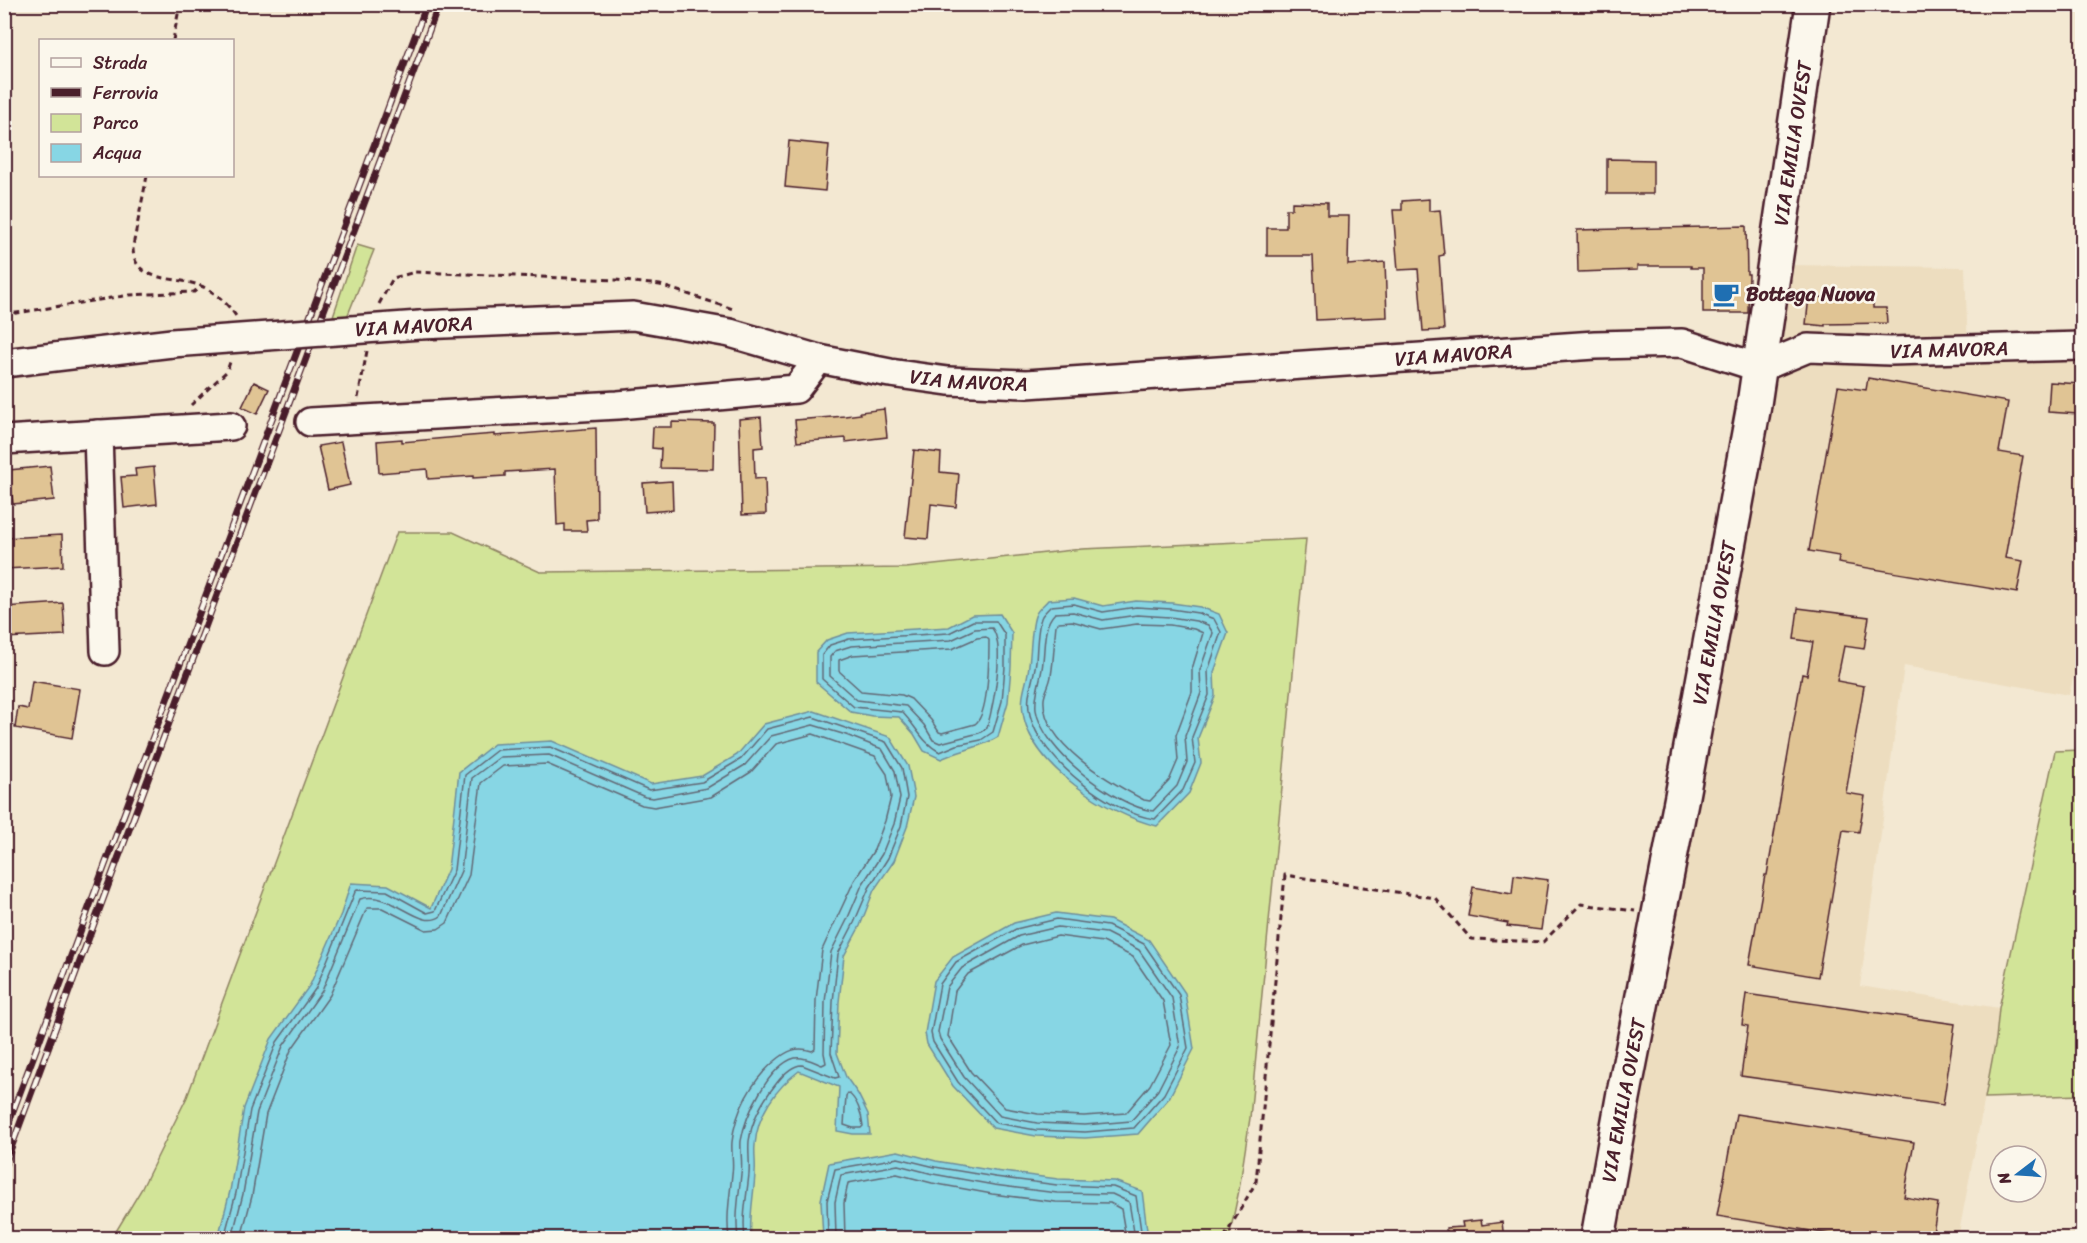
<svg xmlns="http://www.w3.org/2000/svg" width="2087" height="1243" font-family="Sriracha,sans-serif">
  <rect width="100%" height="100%" fill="#f3e8d2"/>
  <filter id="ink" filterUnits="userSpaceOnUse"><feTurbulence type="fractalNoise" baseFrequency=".0167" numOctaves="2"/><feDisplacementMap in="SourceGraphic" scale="12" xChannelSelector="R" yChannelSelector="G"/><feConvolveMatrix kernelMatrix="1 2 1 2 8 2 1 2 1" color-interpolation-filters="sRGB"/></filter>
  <g filter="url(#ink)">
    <!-- built -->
    <path fill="#edddbf" d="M 1780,265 L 1965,267 L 1968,351 L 2082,355 L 2082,641 L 2069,695 L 1904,666 L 1860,986 L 1999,1008 L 1996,1039 L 1958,1238 L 1585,1238 Z"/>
    <!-- green -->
    <g fill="#d2e498" stroke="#8e8262" stroke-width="1.5">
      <path d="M 357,245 L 374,250 L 347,317 L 333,316 Z"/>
      <path d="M 397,532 L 453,532 L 540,572 L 906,568 L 1082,549 L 1306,539 L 1250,1118 L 1239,1190 L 1229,1238 L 112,1238 L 141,1190 L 187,1097 Z"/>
      <path d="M 2082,750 L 2082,1095 L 1985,1098 L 1996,1039 L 1999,1008 L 2055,751 Z"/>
    </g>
    <!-- water -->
    <g fill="#87d6e4" stroke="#6f8d9a" stroke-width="1.5">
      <path d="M 1074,598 L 1103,606 L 1136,601 L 1172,603 L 1200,607 L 1219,614 L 1228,633 L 1214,672 L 1215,696 L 1198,738 L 1201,763 L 1189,793 L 1157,826 C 1109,815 1031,766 1023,713 C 1020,693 1028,683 1029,664 C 1031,653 1031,622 1036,614 C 1038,609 1044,605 1048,600 Z"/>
      <path d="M 1000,614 L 1012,633 L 1011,667 L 1008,702 L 998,737 C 980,748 960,750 941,759 L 924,751 L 914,734 L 899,717 L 872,716 L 851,712 L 816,682 L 816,652 L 827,640 L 848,633 L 949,627 L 972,615 Z"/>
      <path d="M 814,711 L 890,737 L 908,766 L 914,797 L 907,827 L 894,861 L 874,890 L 860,926 L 844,956 L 839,1002 L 837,1053 L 846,1077 L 858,1094 L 868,1114 L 870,1134 L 853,1134 L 837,1131 L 839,1087 L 799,1071 C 776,1088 757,1115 755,1145 C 754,1154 756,1164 755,1173 C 754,1196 749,1216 751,1238 L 218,1238 L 230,1191 L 244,1108 L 271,1039 L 310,985 L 341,914 L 351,883 L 388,885 L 431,908 L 448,869 L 459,772 L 494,744 L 552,741 L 651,784 L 702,776 L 737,755 L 764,724 Z"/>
      <path d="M 1056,913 L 1110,920 L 1149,940 L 1185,993 L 1194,1049 L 1169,1098 L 1138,1134 L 1085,1138 L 1036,1136 L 993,1128 L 953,1086 L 927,1044 L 925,1033 L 934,981 L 953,957 L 1014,923 Z"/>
      <path d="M 898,1151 L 936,1161 L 995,1171 L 1058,1179 L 1114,1181 L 1142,1191 L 1148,1238 L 823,1238 L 821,1200 L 829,1163 Z"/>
    </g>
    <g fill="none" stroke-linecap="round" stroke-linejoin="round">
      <!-- shore -->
      <g stroke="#626875" stroke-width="1.5">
        <path d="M 1074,604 L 1103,612 L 1136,607 L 1171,609 L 1198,613 L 1214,619 L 1221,632 L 1208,671 L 1209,695 L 1192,737 L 1195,763 L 1183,790 L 1155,819 C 1112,814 1040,759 1030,715 C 1025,696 1034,680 1036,661 C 1037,651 1037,625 1042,616 C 1044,613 1048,609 1051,606 Z"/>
        <path d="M 1073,612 L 1103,620 L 1137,615 L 1170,617 L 1196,621 L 1208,625 L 1213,633 L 1200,670 L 1201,693 L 1185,736 L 1187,762 L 1177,786 L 1153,811 C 1115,806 1042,750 1036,710 C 1034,693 1042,678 1043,661 C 1045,645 1043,625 1055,613 Z"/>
        <path d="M 973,621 L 996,621 L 1005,635 L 1005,667 L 1002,701 L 993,732 L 981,740 L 957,745 L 940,752 C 923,744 916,726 902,712 L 854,707 L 822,679 L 822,655 L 830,645 L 849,639 L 949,633 Z"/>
        <path d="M 1072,621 L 1101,629 L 1137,624 L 1170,625 L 1194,629 L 1203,633 L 1192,669 L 1192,692 L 1176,735 L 1178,760 L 1169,781 L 1150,801 L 1144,800 C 1110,782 1041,744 1044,699 C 1045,691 1050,684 1051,676 C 1054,659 1054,642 1056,625 L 1059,622 Z"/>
        <path d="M 975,629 L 992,628 C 1006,646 993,706 987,728 L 979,733 L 940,743 L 933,740 L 924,725 L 906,706 L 857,700 L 830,676 L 830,657 L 835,651 L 851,646 L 951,640 Z"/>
        <path d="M 977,638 L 986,637 L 989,640 C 989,658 989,714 975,724 L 942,733 L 939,732 L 931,720 L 911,699 L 902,695 L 861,691 L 839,671 L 839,660 L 853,655 L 952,649 Z"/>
        <path d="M 1057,919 L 1108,926 L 1144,944 L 1179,995 L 1188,1048 L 1164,1094 L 1134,1128 L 1085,1132 L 1036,1130 L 996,1123 L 958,1082 L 933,1042 L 931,1033 L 940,984 L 956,962 L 1016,929 Z"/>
        <path d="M 1058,927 L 1106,933 L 1139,950 L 1172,998 L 1180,1047 L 1158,1090 L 1131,1121 L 1085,1125 L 1037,1123 L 1000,1116 L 964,1077 L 940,1039 L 938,1032 L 947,987 L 962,968 L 1019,936 Z"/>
        <path d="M 1058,936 L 1103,942 L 1133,957 L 1163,1001 L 1171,1045 L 1150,1085 L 1126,1113 L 1084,1116 L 1038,1114 L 1005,1108 L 971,1072 L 948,1036 L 955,991 L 968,974 L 1022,945 Z"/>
        <path d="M 848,1093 C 857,1099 862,1114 863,1126 L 861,1128 L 853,1128 L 844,1125 L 846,1096 Z"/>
        <path d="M 224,1238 L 236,1193 L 250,1110 L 277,1042 L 316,988 L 355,892 L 357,890 L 387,891 L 427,913 L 435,911 L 454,870 L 465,775 L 497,750 L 550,747 L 649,790 L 702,782 L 741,759 L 767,729 L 813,717 L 886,742 L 902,768 L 907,797 L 901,826 L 888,858 L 869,888 L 854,923 L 838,954 L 833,1002 L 831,1053 L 839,1077 L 835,1078 L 802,1065 C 792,1065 782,1076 776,1084 C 762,1101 752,1119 749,1141 C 748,1152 750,1163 749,1174 C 747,1196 742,1216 745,1238"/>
        <path d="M 232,1238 L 243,1194 L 257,1112 L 283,1046 L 322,991 L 360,899 C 392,889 420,932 441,916 L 461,871 L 472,778 L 500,757 L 549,755 L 645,797 L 653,798 L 707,788 L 745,765 L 771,736 L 813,725 L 846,735 L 882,749 L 895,771 L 900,798 L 894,824 L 882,854 L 862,885 L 847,920 L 831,952 L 825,1002 L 824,1053 L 826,1063 L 822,1065 C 814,1062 804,1056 795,1058 C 769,1065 745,1116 741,1141 C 740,1152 743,1163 741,1174 C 739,1196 735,1216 738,1238"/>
        <path d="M 241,1238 L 252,1196 L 266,1114 L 291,1050 L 330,995 L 367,908 L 382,908 L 426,930 L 438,929 L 447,923 L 469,875 L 481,783 L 503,766 L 547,764 L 642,805 L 654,807 L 711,797 L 751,772 L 776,744 L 813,734 L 875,756 L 887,774 L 891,797 L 885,821 L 874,850 L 854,881 L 822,950 L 816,1000 L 815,1049 L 812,1051 C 796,1046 787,1051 775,1061 C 752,1080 735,1112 732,1142 C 731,1152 734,1163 732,1174 C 730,1196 726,1216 729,1238"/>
        <path d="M 828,1238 L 827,1201 L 835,1169 L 898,1158 L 935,1167 L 995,1177 L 1057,1185 L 1113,1187 L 1136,1196 L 1142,1238"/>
        <path d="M 836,1238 L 835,1202 L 841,1175 L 898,1165 L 933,1174 L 994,1185 L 1057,1193 L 1112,1194 L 1129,1202 L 1135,1238"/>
        <path d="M 845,1238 L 844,1203 L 848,1183 L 897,1174 L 932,1183 L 992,1194 L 1056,1202 L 1110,1203 L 1121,1209 L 1126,1238"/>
      </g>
    </g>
    <!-- building -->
    <g fill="#e0c494" stroke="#4a1f2b" stroke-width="1.5">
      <path d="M 789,141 L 829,145 L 825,191 L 785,187 Z"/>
      <path d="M 1607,159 L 1653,160 L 1653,194 L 1607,194 Z"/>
      <path d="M 1429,199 L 1429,211 L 1440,210 L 1444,255 L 1439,256 L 1444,330 L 1423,331 L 1418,269 L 1398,270 L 1393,210 L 1402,210 L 1402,201 Z"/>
      <path d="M 1292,202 L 1327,203 L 1327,216 L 1349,216 L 1348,265 L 1385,262 L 1387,317 L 1316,320 L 1313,256 L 1267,256 L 1267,228 L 1286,228 L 1286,209 L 1292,209 Z"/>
      <path d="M 1746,226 L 1747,274 L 1749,274 L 1748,313 L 1703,313 L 1703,268 L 1691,268 L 1691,266 L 1637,266 L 1637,270 L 1578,272 L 1577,230 Z"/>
      <path d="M 1809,296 L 1836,299 L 1873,298 L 1873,308 L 1886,308 L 1887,323 L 1825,324 L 1825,326 L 1806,324 Z"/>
      <path d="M 1868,378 L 2008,402 L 1999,452 L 2023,456 L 2005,558 L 2023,561 L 2017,593 L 1838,563 L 1839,556 L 1809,551 L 1838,386 L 1866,390 Z"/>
      <path d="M 254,382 L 269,389 L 257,414 L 242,407 Z"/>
      <path d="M 2050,382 L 2080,384 L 2078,414 L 2048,412 Z"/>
      <path d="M 884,409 L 887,437 L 846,442 L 846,438 L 797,442 L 795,420 L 845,416 L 861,414 L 860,412 Z"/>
      <path d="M 761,417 L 763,447 L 754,448 L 755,479 L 765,478 L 766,514 L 742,515 L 739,419 Z"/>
      <path d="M 672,422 L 714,423 L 713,469 L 660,468 L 661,449 L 652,448 L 653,427 L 672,427 Z"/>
      <path d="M 596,428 L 597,519 L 586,520 L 587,531 L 565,531 L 565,524 L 557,525 L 555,469 L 505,472 L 505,476 L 473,478 L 473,476 L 428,479 L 427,469 L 379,473 L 377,441 L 402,439 L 402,442 L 470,436 L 495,434 L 495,436 Z"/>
      <path d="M 341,442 L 350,485 L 328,490 L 318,446 Z"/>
      <path d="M 914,450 L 941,453 L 940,472 L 959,474 L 956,507 L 931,504 L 928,539 L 905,537 Z"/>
      <path d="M 50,466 L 54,500 L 13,504 L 9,470 Z"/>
      <path d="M 154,467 L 157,504 L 124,508 L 121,477 L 136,476 L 135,469 Z"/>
      <path d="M 672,481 L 673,510 L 645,512 L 643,483 Z"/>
      <path d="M 62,535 L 63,566 L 4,569 L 4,538 Z"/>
      <path d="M 63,603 L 65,635 L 4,638 L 4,607 Z"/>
      <path d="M 1798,608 L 1869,617 L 1864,649 L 1844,646 L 1837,681 L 1864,686 L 1846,793 L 1865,796 L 1859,832 L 1843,830 L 1818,977 L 1749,965 L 1765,875 L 1767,875 L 1802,674 L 1807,675 L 1813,642 L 1794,639 Z"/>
      <path d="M 32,681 L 80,689 L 72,738 L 15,728 L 18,707 L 28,709 Z"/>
      <path d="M 1514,875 L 1548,880 L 1541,930 L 1507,926 L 1508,923 L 1468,916 L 1473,887 L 1512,894 Z"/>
      <path d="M 1746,994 L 1955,1024 L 1943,1105 L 1741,1076 L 1748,1026 L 1742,1025 Z"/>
      <path d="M 1736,1114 L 1914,1142 L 1904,1197 L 1938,1203 L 1932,1239 L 1861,1239 L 1717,1216 Z"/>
      <path d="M 1481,1220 L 1482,1225 L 1502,1222 L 1504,1239 L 1447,1239 L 1446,1228 L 1463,1227 L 1462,1222 Z"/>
    </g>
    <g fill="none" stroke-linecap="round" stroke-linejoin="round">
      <!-- minor casing -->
      <g stroke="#4a1f2b" stroke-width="32">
        <g id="minor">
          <path id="s1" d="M 420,325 L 633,316 L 730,333 L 819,359 L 890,373 L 948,381 L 1027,384 L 1595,345 L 1682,343 L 1760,368 L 1808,348 L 1890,351 L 2082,346"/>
          <path d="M 4,363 L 172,343"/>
          <path d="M 310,422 L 618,405 L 796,389 L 819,359"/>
          <path d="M 98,434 L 105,651"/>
          <path d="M 4,440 L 231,426"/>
        </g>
      </g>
      <!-- major casing -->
      <g stroke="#4a1f2b" stroke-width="38">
        <g id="major">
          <path id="s2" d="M 1598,1238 L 1623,1098 L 1682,796 L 1753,411 L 1813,4"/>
        </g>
      </g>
      <!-- path -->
      <g stroke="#4a1f2b" stroke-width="3" stroke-dasharray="6 4.5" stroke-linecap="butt">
        <path d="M 173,40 L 180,4"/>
        <path d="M 147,176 L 133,246 C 132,285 176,275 201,286 C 214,291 228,304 236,316"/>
        <path d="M 379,304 L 393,278 L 415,272 L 616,280 L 660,285 L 736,310"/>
        <path d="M 4,315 L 130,295 L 194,292 L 201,286"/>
        <path d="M 358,398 L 367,351"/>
        <path d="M 191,405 L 227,371 L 230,362"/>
        <path d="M 1224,1238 L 1256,1182 L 1285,875 L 1435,898 L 1471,939 L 1543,942 L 1581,904 L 1635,911"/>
      </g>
      <!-- minor -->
      <use href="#minor" stroke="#fbf7ec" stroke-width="27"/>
      <!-- major -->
      <use href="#major" stroke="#fbf7ec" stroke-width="33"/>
      <!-- rail casing -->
      <g stroke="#4a1f2b" stroke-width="7">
        <g id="rail">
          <path d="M 4,1135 L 427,4"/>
          <path d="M 4,1167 L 112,875 L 439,4"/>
        </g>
      </g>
      <!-- rail -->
      <use href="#rail" stroke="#fbf7ec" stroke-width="4.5" stroke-dasharray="14" stroke-linecap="butt"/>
      <!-- minor-bridge casing -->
      <g stroke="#4a1f2b" stroke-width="32" stroke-linecap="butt">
        <path id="minor-bridge" d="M 172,343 L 420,325"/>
      </g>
      <!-- minor-bridge -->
      <use href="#minor-bridge" stroke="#fbf7ec" stroke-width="27"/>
    </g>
  </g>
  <!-- icons -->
  <defs>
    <g id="cafe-bare" transform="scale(2.07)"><path d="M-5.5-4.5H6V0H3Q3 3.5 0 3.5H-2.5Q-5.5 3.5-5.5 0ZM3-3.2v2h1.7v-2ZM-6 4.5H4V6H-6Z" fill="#1f6fb2" stroke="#fbf7ec" stroke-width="2.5" paint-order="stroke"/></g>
  </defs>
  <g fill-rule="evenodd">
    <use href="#cafe-bare" x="1726" y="294"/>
  </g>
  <g text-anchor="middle" stroke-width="5" stroke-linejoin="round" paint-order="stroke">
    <!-- street labels -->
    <g font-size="20" fill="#4a1f2b" stroke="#fbf7ec">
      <text dy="7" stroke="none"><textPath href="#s2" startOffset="1112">VIA EMILIA OVEST</textPath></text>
      <text transform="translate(414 326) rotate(-3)" y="7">VIA MAVORA</text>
      <text dy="7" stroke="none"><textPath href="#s1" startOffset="1546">VIA MAVORA</textPath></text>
      <text dy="7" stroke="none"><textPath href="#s1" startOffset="1042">VIA MAVORA</textPath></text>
      <text dy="7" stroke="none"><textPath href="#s1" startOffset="556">VIA MAVORA</textPath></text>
      <text dy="7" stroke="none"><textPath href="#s2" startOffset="626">VIA EMILIA OVEST</textPath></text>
      <text dy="7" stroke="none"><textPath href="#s2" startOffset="140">VIA EMILIA OVEST</textPath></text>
    </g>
    <!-- poi labels -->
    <g font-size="20" font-weight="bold" fill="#4a1f2b" stroke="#fbf7ec" text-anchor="start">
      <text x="1746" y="301">Bottega Nuova</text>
    </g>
  </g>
  <!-- margin -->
  <rect width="2087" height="1243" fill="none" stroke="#fbf7ec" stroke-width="24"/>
  <rect x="12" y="12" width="2063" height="1219" fill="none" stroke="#4a1f2b" stroke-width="2" filter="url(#ink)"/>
  <!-- legend -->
  <rect x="39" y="39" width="195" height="138" fill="#fbf7ec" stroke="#b4a19f" stroke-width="1.5"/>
  <rect x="51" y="58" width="30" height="9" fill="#fbf7ec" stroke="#b4a19f" stroke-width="1.5"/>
  <text x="93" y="69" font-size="18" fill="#4a1f2b">Strada</text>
  <rect x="51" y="88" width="30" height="9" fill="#4a1f2b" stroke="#b4a19f" stroke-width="1.5"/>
  <text x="93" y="99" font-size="18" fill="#4a1f2b">Ferrovia</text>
  <rect x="51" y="114" width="30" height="18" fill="#d2e498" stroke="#b4a19f" stroke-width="1.5"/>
  <text x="93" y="129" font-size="18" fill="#4a1f2b">Parco</text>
  <rect x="51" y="144" width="30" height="18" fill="#87d6e4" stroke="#b4a19f" stroke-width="1.5"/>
  <text x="93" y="159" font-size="18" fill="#4a1f2b">Acqua</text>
  <!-- north arrow -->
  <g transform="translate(2018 1174) rotate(253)"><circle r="28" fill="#fbf7ec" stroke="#b4a19f" stroke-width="1.5"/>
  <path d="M0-4.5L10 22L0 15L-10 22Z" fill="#1f6fb2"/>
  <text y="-9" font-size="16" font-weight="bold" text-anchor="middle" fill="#4a1f2b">N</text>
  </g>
</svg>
